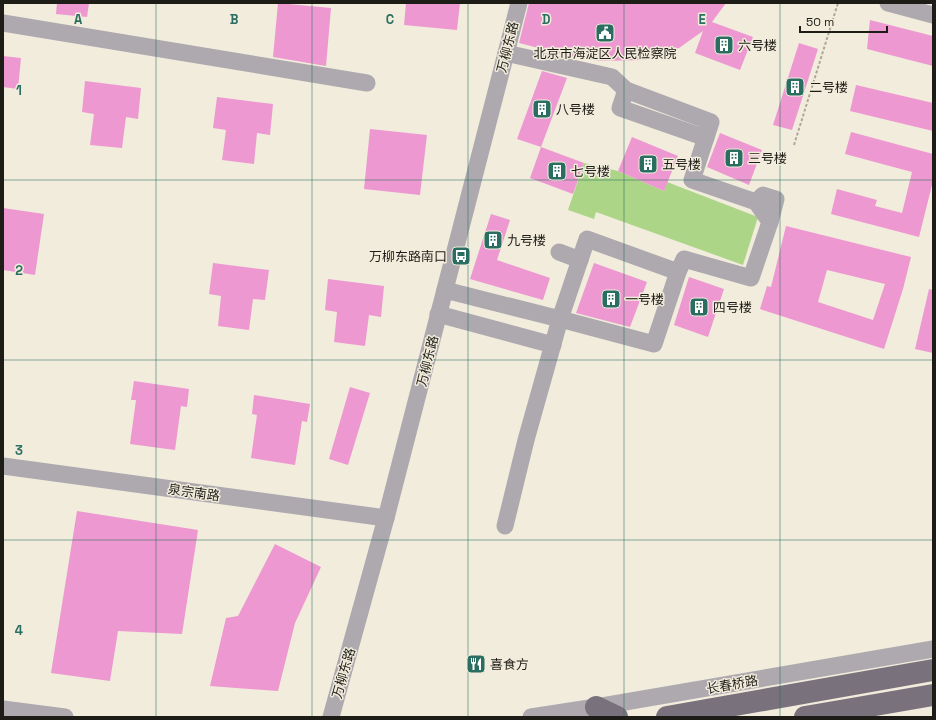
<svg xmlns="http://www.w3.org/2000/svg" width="936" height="720" font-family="'Space Grotesk','Noto Sans SC',sans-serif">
  <rect width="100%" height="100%" fill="#f1ecdc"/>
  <!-- green -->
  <path fill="#acd588" d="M 584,163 L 618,171 L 664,191 L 667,182 L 758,217 L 743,265 L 596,212 L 594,219 L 568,210 Z"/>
  <!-- building -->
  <g fill="#ed98d1" fill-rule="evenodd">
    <path d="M 57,3 L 89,3 L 87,17 L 56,14 Z"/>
    <path d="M 278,3 L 331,8 L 326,66 L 273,57 Z"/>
    <path d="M 406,3 L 460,3 L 457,30 L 404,25 Z"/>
    <path d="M 529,3 L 726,3 L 712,22 L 753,37 L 740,70 L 695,53 L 703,31 L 679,48 L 644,60 L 600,61 L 574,57 L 519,43 Z"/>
    <path d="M 870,20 L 933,36 L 933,66 L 867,49 Z"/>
    <path d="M 799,43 L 818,49 L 792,130 L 773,125 Z"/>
    <path d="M 3,56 L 21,58 L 18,89 L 3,87 Z"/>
    <path d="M 542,71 L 567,78 L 541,147 L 517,139 Z"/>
    <path d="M 85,81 L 141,88 L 138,119 L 126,117 L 122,148 L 90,145 L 94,114 L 82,112 Z"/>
    <path d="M 856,85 L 933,103 L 933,131 L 850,111 Z"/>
    <path d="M 217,97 L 273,104 L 270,135 L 257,133 L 254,164 L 222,160 L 226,130 L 213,128 Z"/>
    <path d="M 370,129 L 427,135 L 420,195 L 364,189 Z"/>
    <path d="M 851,132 L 933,154 L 933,181 L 919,237 L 831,214 L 837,189 L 877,200 L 875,206 L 902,213 L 912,172 L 845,154 Z"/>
    <path d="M 720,133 L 762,150 L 749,185 L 707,167 Z"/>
    <path d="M 632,137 L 678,156 L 664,191 L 618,171 Z"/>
    <path d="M 541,147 L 584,163 L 573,194 L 530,178 Z"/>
    <path d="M 3,208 L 44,214 L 35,275 L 3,270 Z"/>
    <path d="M 491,214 L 510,220 L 497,260 L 550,278 L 543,300 L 470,279 Z"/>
    <path d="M 786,226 L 911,257 L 903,289 L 884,349 L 760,309 L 767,286 L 771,287 ZM 827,270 L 885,284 L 873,320 L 818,302 Z"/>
    <path d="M 213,263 L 269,270 L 265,300 L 253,299 L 249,330 L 218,326 L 221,296 L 209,294 Z"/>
    <path d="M 594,263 L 647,282 L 630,327 L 576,313 Z"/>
    <path d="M 689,277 L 724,289 L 708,337 L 674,325 Z"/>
    <path d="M 328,279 L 384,286 L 381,317 L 369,315 L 365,346 L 334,342 L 337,312 L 325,310 Z"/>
    <path d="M 929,289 L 933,290 L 933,353 L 915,349 Z"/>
    <path d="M 134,381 L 189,389 L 187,407 L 181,406 L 175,450 L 130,444 L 136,400 L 131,400 Z"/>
    <path d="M 350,387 L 370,393 L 348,465 L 329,459 Z"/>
    <path d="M 254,395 L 310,404 L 307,422 L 302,421 L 295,465 L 251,458 L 257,415 L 252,414 Z"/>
    <path d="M 77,511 L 198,530 L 182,634 L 118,631 L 110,681 L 51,673 Z"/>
    <path d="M 275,544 L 321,567 L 295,623 L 278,691 L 210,686 L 226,618 L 238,616 Z"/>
  </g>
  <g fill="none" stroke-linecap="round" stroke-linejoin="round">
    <!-- path -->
    <path stroke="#aca89b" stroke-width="2" stroke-dasharray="3 2" stroke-linecap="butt" d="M 794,145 L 838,3"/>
    <!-- minor -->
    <g stroke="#ada9af" stroke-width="17">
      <path d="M 888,3 L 933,15"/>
      <path d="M 3,23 L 367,83"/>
      <path d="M 626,90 L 620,108 L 706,138"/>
      <path d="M 756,202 L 763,195 L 776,199 L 770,222"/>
      <path d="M 559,252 L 580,260"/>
      <path d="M 445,290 L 560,319 L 587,239 L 678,272 L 684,259 L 751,278 L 770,222 L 756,202 L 692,180 L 711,122 L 626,90 L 612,77 L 506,53"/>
      <path d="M 438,314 L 553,345"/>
      <path d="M 3,466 L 386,518"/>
      <path d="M 505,526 L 526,440 L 560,319 L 654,344 L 678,272"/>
      <path d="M 3,709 L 65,717"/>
      <path d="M 331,717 L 386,518 L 519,3"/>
      <path d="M 531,717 L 596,707 L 933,649"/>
    </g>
    <!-- major -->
    <g stroke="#79727d" stroke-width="22">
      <path d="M 596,707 L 617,717"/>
      <path d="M 667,717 L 933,670"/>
      <path d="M 805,717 L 933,695"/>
    </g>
  </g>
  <!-- grid -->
  <path fill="none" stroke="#2a6e61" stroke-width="1" stroke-opacity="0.55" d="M 156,3 L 156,717M 312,3 L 312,717M 468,3 L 468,717M 624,3 L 624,717M 780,3 L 780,717M 3,180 L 933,180M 3,360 L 933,360M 3,540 L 933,540"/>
  <!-- icons -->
  <defs>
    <g id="civic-square" transform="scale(1)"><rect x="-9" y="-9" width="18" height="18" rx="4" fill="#2a6e61" stroke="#f1ecdc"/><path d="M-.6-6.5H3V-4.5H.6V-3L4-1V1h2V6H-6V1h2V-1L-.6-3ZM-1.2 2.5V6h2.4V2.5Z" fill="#fff"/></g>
    <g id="building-square" transform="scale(1)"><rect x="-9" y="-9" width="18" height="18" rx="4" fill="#2a6e61" stroke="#f1ecdc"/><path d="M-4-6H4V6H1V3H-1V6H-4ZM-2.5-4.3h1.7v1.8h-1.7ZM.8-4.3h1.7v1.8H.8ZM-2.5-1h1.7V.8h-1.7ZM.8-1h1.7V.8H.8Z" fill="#fff"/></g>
    <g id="bus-square" transform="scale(1)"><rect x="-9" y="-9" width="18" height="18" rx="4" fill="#2a6e61" stroke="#f1ecdc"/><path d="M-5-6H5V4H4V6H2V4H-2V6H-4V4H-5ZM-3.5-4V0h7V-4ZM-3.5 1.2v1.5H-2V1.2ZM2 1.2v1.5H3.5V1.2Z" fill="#fff"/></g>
    <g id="restaurant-square" transform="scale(1)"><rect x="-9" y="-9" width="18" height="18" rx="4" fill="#2a6e61" stroke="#f1ecdc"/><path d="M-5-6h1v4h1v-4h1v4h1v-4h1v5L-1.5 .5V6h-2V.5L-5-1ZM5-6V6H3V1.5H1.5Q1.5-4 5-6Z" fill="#fff"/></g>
  </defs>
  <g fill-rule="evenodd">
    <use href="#civic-square" x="605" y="33"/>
    <use href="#building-square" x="724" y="45"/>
    <use href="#building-square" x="795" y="87"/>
    <use href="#building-square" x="542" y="109"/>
    <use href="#building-square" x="734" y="158"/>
    <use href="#building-square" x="648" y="164"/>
    <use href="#building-square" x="557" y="171"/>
    <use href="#building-square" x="493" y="240"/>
    <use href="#bus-square" x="461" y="256"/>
    <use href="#building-square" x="611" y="299"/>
    <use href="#building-square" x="699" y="307"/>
    <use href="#restaurant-square" x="476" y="664"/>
  </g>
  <g text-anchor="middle" stroke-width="3" stroke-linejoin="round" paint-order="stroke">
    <!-- poi labels -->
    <g font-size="13" fill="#1e1c16" stroke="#f1ecdc" text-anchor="start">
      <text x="738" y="50">六号楼</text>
      <text x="605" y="58" text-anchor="middle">北京市海淀区人民检察院</text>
      <text x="809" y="92">二号楼</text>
      <text x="556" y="114">八号楼</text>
      <text x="748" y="163">三号楼</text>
      <text x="662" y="169">五号楼</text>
      <text x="571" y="176">七号楼</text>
      <text x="507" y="245">九号楼</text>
      <text x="447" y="261" text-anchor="end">万柳东路南口</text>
      <text x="625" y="304">一号楼</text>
      <text x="713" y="312">四号楼</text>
      <text x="490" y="669">喜食方</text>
    </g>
    <!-- street labels -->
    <g font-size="13" fill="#1e1c16" stroke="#f1ecdc">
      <text transform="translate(507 47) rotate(-76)" y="5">万柳东路</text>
      <text transform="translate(427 361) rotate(-76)" y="5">万柳东路</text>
      <text transform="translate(194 492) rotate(8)" y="5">泉宗南路</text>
      <text transform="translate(343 673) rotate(-74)" y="5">万柳东路</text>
      <text transform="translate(732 684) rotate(-10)" y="5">长春桥路</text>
    </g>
  </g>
  <g font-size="13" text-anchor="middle" font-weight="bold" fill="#2a6e61" stroke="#f1ecdc" stroke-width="3" stroke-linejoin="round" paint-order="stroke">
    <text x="78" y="24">A</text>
    <text x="234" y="24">B</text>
    <text x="390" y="24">C</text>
    <text x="546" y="24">D</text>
    <text x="702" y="24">E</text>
    <text x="19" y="95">1</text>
    <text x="19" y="275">2</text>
    <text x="19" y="455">3</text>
    <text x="19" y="635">4</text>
  </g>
  <!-- border -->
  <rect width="936" height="720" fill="none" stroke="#1e1c16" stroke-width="8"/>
  <!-- scale -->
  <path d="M800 26v6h87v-6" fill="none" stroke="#1e1c16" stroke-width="2"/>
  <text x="806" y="26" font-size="12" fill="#1e1c16" stroke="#f1ecdc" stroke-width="3" paint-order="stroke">50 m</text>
</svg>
